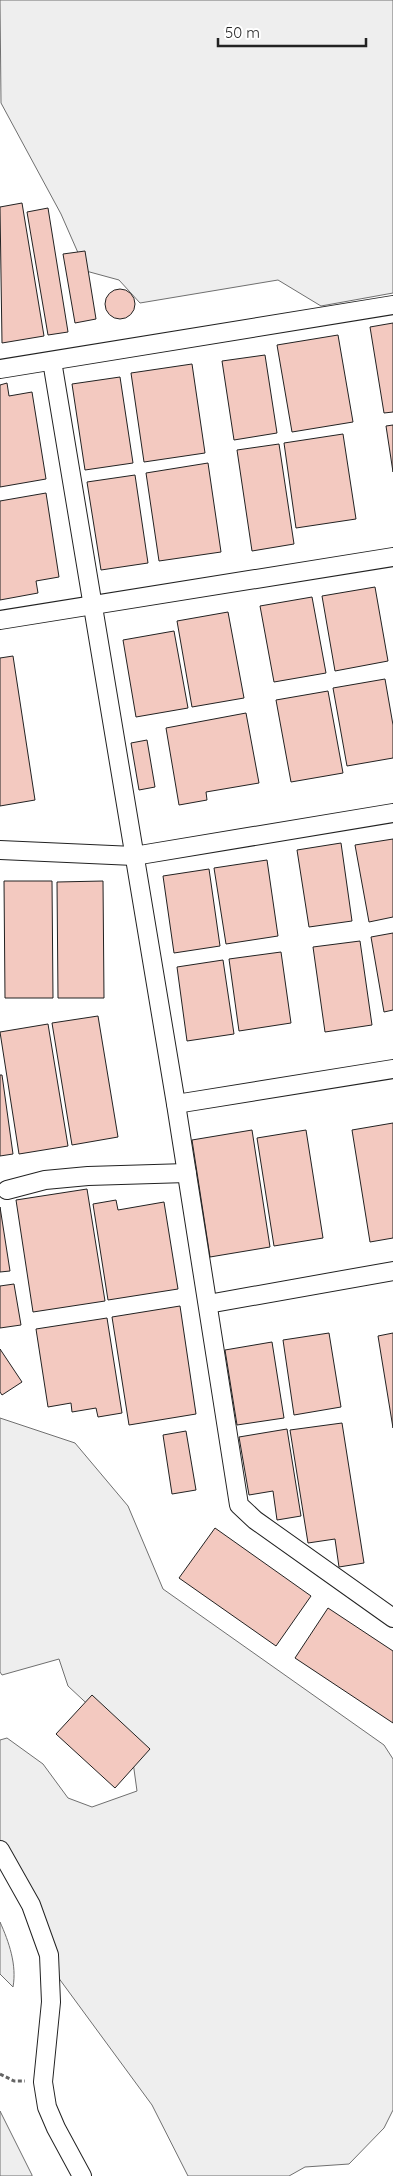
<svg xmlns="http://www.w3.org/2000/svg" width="393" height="2176" font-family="Quicksand,sans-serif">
  <rect width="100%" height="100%" fill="#fff"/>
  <!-- green -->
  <g fill="#eee" stroke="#6f6f6f">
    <path d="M 0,0 L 393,0 L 393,293 L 321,306 L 278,280 L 140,303 L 119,280 L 86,271 L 61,214 L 1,103 Z"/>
    <path d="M 0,1418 L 75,1443 L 128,1506 L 163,1589 L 384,1745 L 393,1759 L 393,2110 L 384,2128 L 349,2164 L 305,2167 L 289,2176 L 188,2176 L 152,2105 L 55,1973 L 30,1918 L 0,1867 L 0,1740 L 7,1738 L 43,1764 L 68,1798 L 92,1807 L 137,1791 L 133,1762 L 112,1727 L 68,1686 L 59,1659 L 2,1675 L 0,1672 Z"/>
    <path d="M 0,1922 C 9,1942 17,1965 13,1987 L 0,1974 Z"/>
    <path d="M 0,2111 L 32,2175 L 32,2176 L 0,2176 Z"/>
  </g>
  <!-- building -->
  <g fill="#f3c9c0" stroke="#222">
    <path d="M 22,203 L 44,336 L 2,343 L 0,207 Z"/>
    <path d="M 48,208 L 68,332 L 48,335 L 27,212 Z"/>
    <path d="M 85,251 L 96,319 L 75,323 L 63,254 Z"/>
    <circle cx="120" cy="304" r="15"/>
    <path d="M 393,323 L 393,412 L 384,413 L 370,327 Z"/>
    <path d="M 338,335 L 353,422 L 292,432 L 277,345 Z"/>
    <path d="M 265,355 L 277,433 L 234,440 L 222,361 Z"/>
    <path d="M 192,364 L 205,453 L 144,462 L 131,373 Z"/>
    <path d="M 120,377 L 133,463 L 85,470 L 72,384 Z"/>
    <path d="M 7,383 L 9,396 L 32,392 L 46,479 L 0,487 L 0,385 Z"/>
    <path d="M 393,425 L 393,472 L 386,426 Z"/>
    <path d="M 343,434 L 356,519 L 296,528 L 284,443 Z"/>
    <path d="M 279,444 L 294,544 L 252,551 L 237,450 Z"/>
    <path d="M 208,463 L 221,552 L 159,561 L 146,473 Z"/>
    <path d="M 135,475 L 148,563 L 101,570 L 87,482 Z"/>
    <path d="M 46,493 L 59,577 L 36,581 L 38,593 L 0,600 L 0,501 Z"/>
    <path d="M 375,587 L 388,661 L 335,671 L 322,596 Z"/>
    <path d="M 312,597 L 326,673 L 274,682 L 260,606 Z"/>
    <path d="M 228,612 L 244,698 L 192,707 L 177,621 Z"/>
    <path d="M 174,631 L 188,708 L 136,717 L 123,640 Z"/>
    <path d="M 13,656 L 35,800 L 0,806 L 0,658 Z"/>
    <path d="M 385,679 L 393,725 L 393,758 L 347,766 L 333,688 Z"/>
    <path d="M 328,691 L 343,773 L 291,782 L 276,700 Z"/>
    <path d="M 246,713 L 259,783 L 206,792 L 207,800 L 179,805 L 166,728 Z"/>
    <path d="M 147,740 L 155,787 L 139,790 L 131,743 Z"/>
    <path d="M 393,839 L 393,917 L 369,922 L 355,845 Z"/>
    <path d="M 341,843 L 352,921 L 309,927 L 297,850 Z"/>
    <path d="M 267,860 L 278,936 L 226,944 L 214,868 Z"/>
    <path d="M 209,869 L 220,946 L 174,953 L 163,876 Z"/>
    <path d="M 4,881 L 52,881 L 53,998 L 5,998 Z"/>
    <path d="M 103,881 L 104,998 L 58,998 L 57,882 Z"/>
    <path d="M 393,933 L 393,1010 L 384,1012 L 371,937 Z"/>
    <path d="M 360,941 L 372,1025 L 325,1032 L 313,947 Z"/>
    <path d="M 281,952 L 291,1023 L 239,1031 L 229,959 Z"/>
    <path d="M 223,960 L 234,1034 L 187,1041 L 177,967 Z"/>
    <path d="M 98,1016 L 118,1137 L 72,1145 L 52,1023 Z"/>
    <path d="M 48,1024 L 68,1146 L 19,1154 L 0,1032 Z"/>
    <path d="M 0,1075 L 2,1075 L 13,1154 L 0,1156 Z"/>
    <path d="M 393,1123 L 393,1238 L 370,1242 L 352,1130 Z"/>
    <path d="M 252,1130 L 270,1247 L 210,1257 L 192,1140 Z"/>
    <path d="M 306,1130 L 323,1238 L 274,1246 L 257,1138 Z"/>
    <path d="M 87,1189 L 105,1301 L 33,1312 L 16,1200 Z"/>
    <path d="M 116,1200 L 118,1210 L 164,1202 L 178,1289 L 108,1300 L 93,1204 Z"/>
    <path d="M 0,1207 L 10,1271 L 0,1272 Z"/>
    <path d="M 14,1284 L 21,1325 L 0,1328 L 0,1286 Z"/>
    <path d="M 180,1306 L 196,1414 L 129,1425 L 112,1317 Z"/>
    <path d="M 107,1318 L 122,1413 L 98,1417 L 96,1408 L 72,1412 L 71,1403 L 48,1407 L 36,1329 Z"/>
    <path d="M 329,1333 L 341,1407 L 294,1415 L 283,1340 Z"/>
    <path d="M 393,1333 L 393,1428 L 378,1336 Z"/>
    <path d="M 272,1342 L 284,1418 L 237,1425 L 225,1350 Z"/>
    <path d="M 0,1349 L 22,1382 L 2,1395 L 0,1392 Z"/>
    <path d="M 342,1423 L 364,1563 L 339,1567 L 335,1539 L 308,1543 L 290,1430 Z"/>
    <path d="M 287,1429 L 301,1516 L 277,1520 L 273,1491 L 249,1495 L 239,1437 Z"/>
    <path d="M 186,1431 L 196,1490 L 172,1494 L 163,1435 Z"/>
    <path d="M 215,1528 L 311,1596 L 276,1646 L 179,1578 Z"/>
    <path d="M 328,1608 L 393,1651 L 393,1723 L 295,1658 Z"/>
    <path d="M 92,1695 L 150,1749 L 115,1788 L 56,1734 Z"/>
  </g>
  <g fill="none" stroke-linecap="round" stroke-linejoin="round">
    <!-- minor casing -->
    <g stroke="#222" stroke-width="20">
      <g id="minor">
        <path d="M 52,361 L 176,1104 L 239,1505 L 255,1520 L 393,1618"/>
        <path d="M 0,369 L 393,305"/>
        <path d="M 0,620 L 393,557"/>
        <path d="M 0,850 L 134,856 L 393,813"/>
        <path d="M 176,1104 L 393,1069"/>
        <path d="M 7,1190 L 45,1180 L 88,1176 L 187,1173"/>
        <path d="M 208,1304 L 393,1271"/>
        <path d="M 0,1850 L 31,1905 L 49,1955 L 51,2002 L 43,2082 L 47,2107 L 56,2128 L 82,2176"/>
      </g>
    </g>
    <!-- path -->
    <path stroke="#646464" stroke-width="3" stroke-dasharray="4 2.5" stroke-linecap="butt" d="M 0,2074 L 14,2081 L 25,2081"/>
    <!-- minor -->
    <use href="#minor" stroke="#fff" stroke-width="18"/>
  </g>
  <!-- scale -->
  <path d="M218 38v8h148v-8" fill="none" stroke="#222222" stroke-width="2.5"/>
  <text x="225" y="38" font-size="15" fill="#222222" stroke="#ffffff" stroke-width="4" paint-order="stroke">50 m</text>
</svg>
